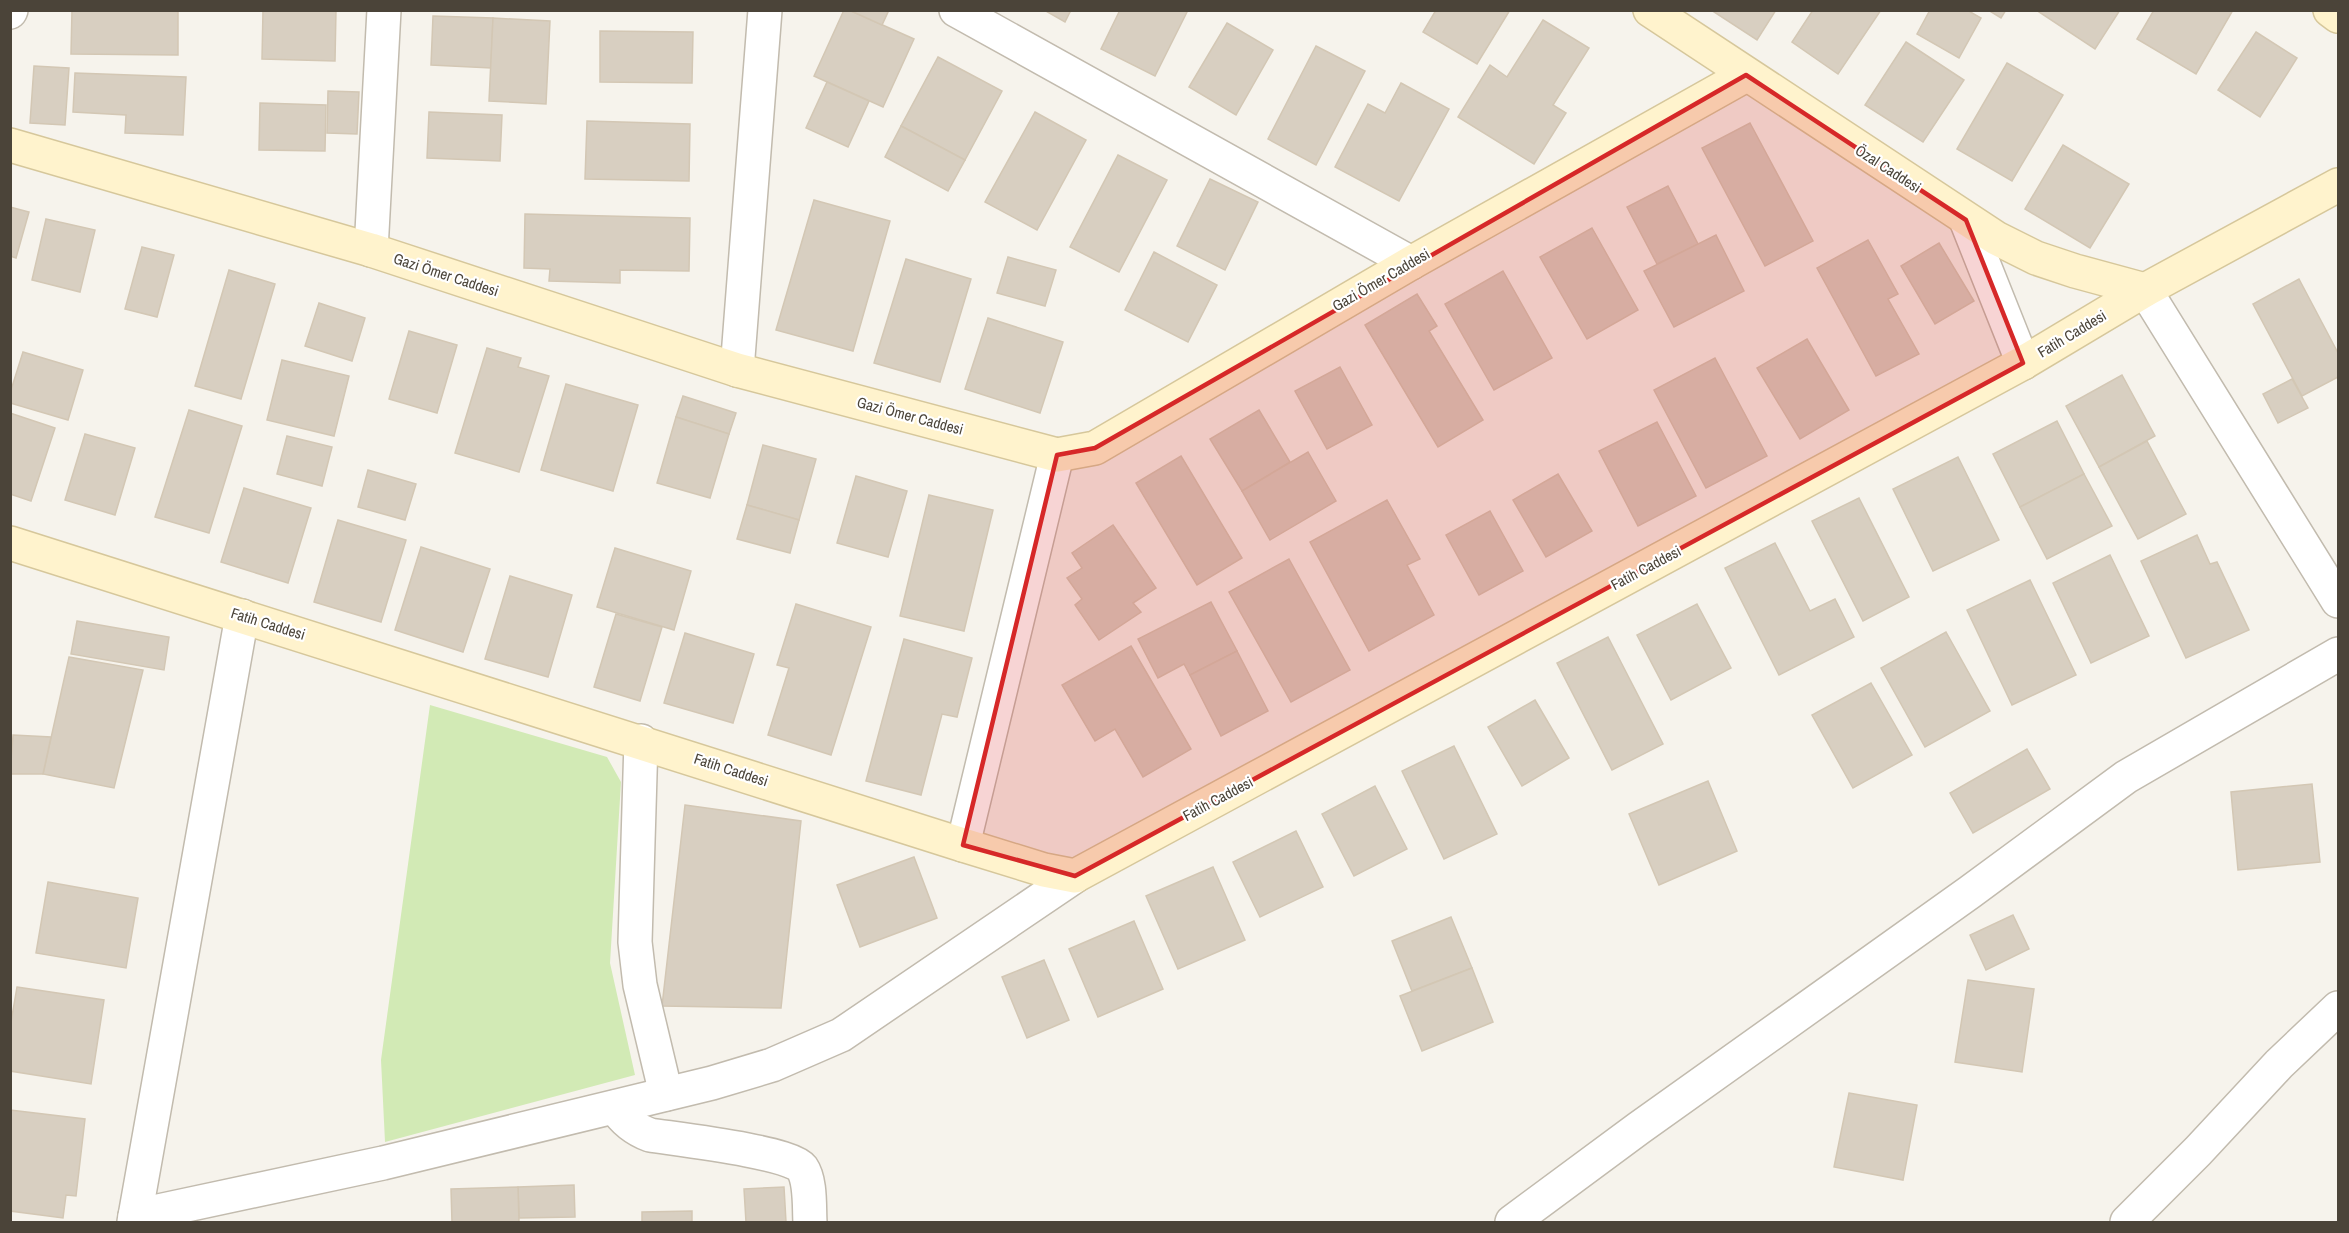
<svg xmlns="http://www.w3.org/2000/svg" width="2349" height="1233" font-family="'Archivo Narrow',sans-serif">
  <rect width="100%" height="100%" fill="#f6f3ec"/>
  <!-- green -->
  <path fill="#d2eab5" d="M 430,705 L 607,757 L 621,782 L 610,963 L 635,1075 L 385,1142 L 381,1060 Z"/>
  <!-- building -->
  <g fill="#d8cfc1" stroke="#d3c7b4" stroke-width="1.5">
    <path d="M 72,10 L 178,10 L 178,55 L 71,54 Z"/>
    <path d="M 263,10 L 336,10 L 335,61 L 262,59 Z"/>
    <path d="M 844,10 L 849,10 L 914,39 L 883,107 L 814,76 Z"/>
    <path d="M 849,10 L 889,10 L 882,25 Z"/>
    <path d="M 1044,10 L 1071,10 L 1065,22 Z"/>
    <path d="M 1120,10 L 1188,10 L 1155,76 L 1101,49 Z"/>
    <path d="M 1436,10 L 1510,10 L 1477,64 L 1423,32 Z"/>
    <path d="M 1711,10 L 1776,10 L 1757,40 Z"/>
    <path d="M 1813,10 L 1881,10 L 1838,74 L 1792,42 Z"/>
    <path d="M 1930,10 L 1967,10 L 1981,18 L 1959,58 L 1917,34 Z"/>
    <path d="M 1988,10 L 2006,10 L 2001,18 Z"/>
    <path d="M 2036,10 L 2120,10 L 2095,49 Z"/>
    <path d="M 2154,10 L 2233,10 L 2196,74 L 2137,39 Z"/>
    <path d="M 433,16 L 493,18 L 491,68 L 431,65 Z"/>
    <path d="M 493,18 L 550,21 L 546,104 L 489,101 Z"/>
    <path d="M 1543,20 L 1589,48 L 1553,105 L 1566,113 L 1534,164 L 1458,117 L 1490,65 L 1507,77 Z"/>
    <path d="M 1227,23 L 1273,50 L 1236,115 L 1189,87 Z"/>
    <path d="M 600,31 L 693,32 L 692,83 L 600,82 Z"/>
    <path d="M 2256,32 L 2297,58 L 2260,117 L 2218,90 Z"/>
    <path d="M 1906,42 L 1964,80 L 1923,142 L 1865,105 Z"/>
    <path d="M 1316,46 L 1365,71 L 1316,165 L 1268,139 Z"/>
    <path d="M 938,57 L 1002,91 L 965,160 L 901,126 Z"/>
    <path d="M 2007,63 L 2063,95 L 2012,181 L 1957,149 Z"/>
    <path d="M 34,66 L 69,68 L 65,125 L 30,123 Z"/>
    <path d="M 75,73 L 186,77 L 183,135 L 125,133 L 126,115 L 73,112 Z"/>
    <path d="M 827,82 L 869,101 L 848,147 L 806,128 Z"/>
    <path d="M 1401,83 L 1449,109 L 1399,201 L 1335,167 L 1368,104 L 1385,113 Z"/>
    <path d="M 328,91 L 359,92 L 357,134 L 327,133 Z"/>
    <path d="M 260,103 L 326,105 L 325,151 L 259,150 Z"/>
    <path d="M 429,112 L 502,115 L 500,161 L 427,158 Z"/>
    <path d="M 1035,112 L 1086,140 L 1037,230 L 985,202 Z"/>
    <path d="M 587,121 L 690,124 L 689,181 L 585,179 Z"/>
    <path d="M 1750,123 L 1813,241 L 1765,266 L 1702,148 Z"/>
    <path d="M 901,126 L 965,160 L 948,191 L 885,157 Z"/>
    <path d="M 2063,145 L 2129,184 L 2090,248 L 2025,209 Z"/>
    <path d="M 1118,155 L 1167,180 L 1119,272 L 1070,247 Z"/>
    <path d="M 1210,179 L 1258,202 L 1225,270 L 1177,246 Z"/>
    <path d="M 1668,186 L 1698,244 L 1657,264 L 1627,207 Z"/>
    <path d="M 814,200 L 890,221 L 853,351 L 776,330 Z"/>
    <path d="M 10,207 L 29,212 L 16,258 L 10,256 Z"/>
    <path d="M 525,214 L 690,218 L 689,271 L 620,270 L 620,283 L 549,281 L 550,269 L 524,268 Z"/>
    <path d="M 46,219 L 95,230 L 80,292 L 32,280 Z"/>
    <path d="M 1592,228 L 1638,310 L 1587,339 L 1540,257 Z"/>
    <path d="M 1716,235 L 1744,291 L 1674,327 L 1644,271 Z"/>
    <path d="M 1868,240 L 1898,294 L 1888,299 L 1919,354 L 1876,376 L 1817,268 Z"/>
    <path d="M 1939,243 L 1974,301 L 1935,324 L 1901,266 Z"/>
    <path d="M 142,247 L 174,255 L 157,317 L 125,309 Z"/>
    <path d="M 1154,252 L 1217,285 L 1188,342 L 1125,310 Z"/>
    <path d="M 1008,257 L 1056,270 L 1045,306 L 997,293 Z"/>
    <path d="M 906,259 L 971,279 L 940,382 L 874,363 Z"/>
    <path d="M 229,270 L 275,284 L 241,399 L 195,386 Z"/>
    <path d="M 1503,271 L 1552,358 L 1494,390 L 1445,304 Z"/>
    <path d="M 2299,279 L 2338,353 L 2338,377 L 2302,396 L 2253,304 Z"/>
    <path d="M 1417,294 L 1437,326 L 1429,331 L 1483,420 L 1438,447 L 1365,325 Z"/>
    <path d="M 319,303 L 365,318 L 352,361 L 305,346 Z"/>
    <path d="M 988,318 L 1063,342 L 1040,413 L 965,389 Z"/>
    <path d="M 409,331 L 457,345 L 437,413 L 389,399 Z"/>
    <path d="M 1807,339 L 1849,410 L 1800,439 L 1757,368 Z"/>
    <path d="M 487,348 L 521,358 L 518,367 L 549,376 L 519,472 L 455,453 Z"/>
    <path d="M 23,352 L 83,370 L 68,420 L 10,403 L 10,393 Z"/>
    <path d="M 1715,358 L 1767,456 L 1706,488 L 1654,390 Z"/>
    <path d="M 282,360 L 349,376 L 334,436 L 267,420 Z"/>
    <path d="M 1340,367 L 1372,425 L 1327,449 L 1295,391 Z"/>
    <path d="M 2122,375 L 2155,436 L 2099,467 L 2066,406 Z"/>
    <path d="M 2292,379 L 2308,408 L 2278,423 L 2263,394 Z"/>
    <path d="M 566,384 L 638,405 L 613,491 L 541,470 Z"/>
    <path d="M 683,396 L 736,413 L 729,434 L 676,417 Z"/>
    <path d="M 189,410 L 242,426 L 209,533 L 155,517 Z"/>
    <path d="M 1259,410 L 1290,462 L 1242,491 L 1210,439 Z"/>
    <path d="M 10,413 L 55,428 L 31,501 L 10,494 Z"/>
    <path d="M 676,417 L 729,434 L 710,498 L 657,483 Z"/>
    <path d="M 2057,421 L 2084,474 L 2020,507 L 1993,454 Z"/>
    <path d="M 1657,422 L 1696,496 L 1638,526 L 1599,451 Z"/>
    <path d="M 85,434 L 135,448 L 115,515 L 65,500 Z"/>
    <path d="M 287,436 L 332,447 L 322,486 L 277,474 Z"/>
    <path d="M 2147,441 L 2186,514 L 2138,539 L 2099,467 Z"/>
    <path d="M 763,445 L 816,459 L 799,520 L 747,505 Z"/>
    <path d="M 1308,452 L 1336,501 L 1270,540 L 1242,491 Z"/>
    <path d="M 1181,456 L 1242,558 L 1197,585 L 1136,483 Z"/>
    <path d="M 1958,457 L 1999,540 L 1933,571 L 1893,489 Z"/>
    <path d="M 368,470 L 416,484 L 405,520 L 358,507 Z"/>
    <path d="M 1558,474 L 1592,531 L 1546,557 L 1513,500 Z"/>
    <path d="M 2084,474 L 2112,526 L 2047,559 L 2020,507 Z"/>
    <path d="M 856,476 L 907,491 L 888,557 L 837,543 Z"/>
    <path d="M 244,488 L 311,508 L 288,583 L 221,562 Z"/>
    <path d="M 929,495 L 993,510 L 964,631 L 900,616 Z"/>
    <path d="M 1859,498 L 1909,597 L 1863,621 L 1812,521 Z"/>
    <path d="M 1387,500 L 1420,559 L 1407,565 L 1434,615 L 1369,651 L 1310,542 Z"/>
    <path d="M 747,505 L 799,520 L 790,553 L 737,539 Z"/>
    <path d="M 1490,511 L 1523,571 L 1479,595 L 1446,535 Z"/>
    <path d="M 338,520 L 406,540 L 381,622 L 314,602 Z"/>
    <path d="M 1113,525 L 1156,588 L 1133,603 L 1141,612 L 1099,640 L 1075,605 L 1082,599 L 1067,578 L 1082,568 L 1072,553 Z"/>
    <path d="M 2197,535 L 2210,564 L 2217,562 L 2249,630 L 2186,658 L 2141,561 Z"/>
    <path d="M 1775,543 L 1810,611 L 1835,599 L 1854,637 L 1779,675 L 1725,568 Z"/>
    <path d="M 421,547 L 490,569 L 463,652 L 395,630 Z"/>
    <path d="M 615,548 L 691,571 L 674,630 L 597,607 Z"/>
    <path d="M 2110,555 L 2149,636 L 2091,663 L 2053,583 Z"/>
    <path d="M 1289,559 L 1350,670 L 1291,702 L 1229,592 Z"/>
    <path d="M 510,576 L 572,595 L 548,677 L 485,659 Z"/>
    <path d="M 2030,580 L 2076,675 L 2012,705 L 1967,610 Z"/>
    <path d="M 1211,602 L 1237,651 L 1190,675 L 1184,664 L 1158,678 L 1138,639 Z"/>
    <path d="M 796,604 L 871,627 L 831,755 L 768,735 L 789,668 L 777,665 Z"/>
    <path d="M 1697,604 L 1731,668 L 1671,700 L 1637,635 Z"/>
    <path d="M 616,614 L 662,627 L 640,701 L 594,687 Z"/>
    <path d="M 77,621 L 169,637 L 164,670 L 71,654 Z"/>
    <path d="M 1946,632 L 1990,711 L 1925,747 L 1881,668 Z"/>
    <path d="M 685,633 L 754,654 L 733,723 L 664,703 Z"/>
    <path d="M 1608,637 L 1663,744 L 1612,770 L 1557,663 Z"/>
    <path d="M 904,639 L 972,658 L 957,717 L 942,714 L 921,795 L 866,781 Z"/>
    <path d="M 1131,646 L 1191,749 L 1143,777 L 1115,729 L 1095,741 L 1062,685 Z"/>
    <path d="M 1237,651 L 1268,711 L 1221,736 L 1190,675 Z"/>
    <path d="M 69,657 L 143,670 L 114,788 L 43,774 Z"/>
    <path d="M 1871,683 L 1912,755 L 1853,788 L 1812,715 Z"/>
    <path d="M 1535,700 L 1569,758 L 1522,786 L 1488,727 Z"/>
    <path d="M 13,735 L 51,737 L 43,774 L 10,774 Z"/>
    <path d="M 1454,746 L 1497,834 L 1444,859 L 1402,771 Z"/>
    <path d="M 2027,749 L 2050,789 L 1973,833 L 1950,793 Z"/>
    <path d="M 1708,781 L 1737,851 L 1659,885 L 1629,814 Z"/>
    <path d="M 2312,784 L 2320,862 L 2238,870 L 2231,792 Z"/>
    <path d="M 1375,786 L 1407,849 L 1354,876 L 1322,814 Z"/>
    <path d="M 685,805 L 801,821 L 781,1008 L 662,1006 Z"/>
    <path d="M 1296,831 L 1323,887 L 1260,917 L 1233,862 Z"/>
    <path d="M 914,857 L 937,918 L 860,947 L 837,885 Z"/>
    <path d="M 1213,867 L 1245,940 L 1178,969 L 1146,896 Z"/>
    <path d="M 48,882 L 138,898 L 126,968 L 36,953 Z"/>
    <path d="M 2013,915 L 2029,949 L 1986,970 L 1970,935 Z"/>
    <path d="M 1451,917 L 1472,968 L 1412,991 L 1392,941 Z"/>
    <path d="M 1134,921 L 1163,989 L 1098,1017 L 1069,949 Z"/>
    <path d="M 1044,960 L 1069,1020 L 1027,1038 L 1002,977 Z"/>
    <path d="M 1472,968 L 1493,1022 L 1422,1051 L 1400,996 Z"/>
    <path d="M 1968,980 L 2034,989 L 2022,1072 L 1955,1062 Z"/>
    <path d="M 17,987 L 104,1000 L 91,1084 L 10,1071 L 10,1028 Z"/>
    <path d="M 1849,1093 L 1917,1105 L 1903,1180 L 1834,1167 Z"/>
    <path d="M 10,1110 L 85,1119 L 76,1196 L 66,1195 L 63,1218 L 10,1211 Z"/>
    <path d="M 574,1185 L 575,1217 L 519,1218 L 518,1187 Z"/>
    <path d="M 518,1187 L 519,1222 L 452,1222 L 451,1189 Z"/>
    <path d="M 784,1187 L 786,1222 L 746,1222 L 744,1189 Z"/>
    <path d="M 692,1211 L 692,1222 L 642,1222 L 642,1212 Z"/>
  </g>
  <g fill="none" stroke-linecap="round" stroke-linejoin="round">
    <!-- street casing -->
    <g stroke="#c2bbae" stroke-width="36">
      <g id="street">
        <path d="M 956,10 L 1411,263"/>
        <path d="M 10,12 L 11,10"/>
        <path d="M 1966,220 L 2023,363"/>
        <path d="M 371,250 L 384,10"/>
        <path d="M 2145,290 L 2338,601"/>
        <path d="M 737,370 L 765,10"/>
        <path d="M 641,741 L 635,942 L 640,985 L 666,1094"/>
        <path d="M 963,845 L 1057,455"/>
        <path d="M 615,1107 C 624,1121 634,1129 650,1135 C 675,1139 790,1152 802,1168 C 811,1181 809,1207 810,1222"/>
        <path d="M 135,1216 L 383,1163 L 712,1083 L 772,1065 L 841,1035 L 1075,876"/>
        <path d="M 134,1222 L 242,616"/>
        <path d="M 1512,1222 L 1639,1128 L 1970,892 L 2126,777 L 2338,654"/>
        <path d="M 2127,1222 L 2198,1151 L 2279,1064 L 2338,1008"/>
      </g>
    </g>
    <!-- secondary casing -->
    <g stroke="#d6c79b" stroke-width="36">
      <g id="secondary">
        <path d="M 1650,10 L 1996,238 L 2036,258 L 2075,271 L 2145,290"/>
        <path d="M 2330,10 L 2338,16"/>
        <path d="M 10,145 L 371,250 L 737,370 L 1057,455 L 1095,448 L 1411,263 L 1746,75"/>
        <path d="M 10,543 L 963,845 L 1044,870 L 1075,876 L 2023,363 L 2145,290 L 2338,185"/>
      </g>
    </g>
    <!-- street -->
    <use href="#street" stroke="#fff" stroke-width="33"/>
    <!-- secondary -->
    <use href="#secondary" stroke="#fff3cd" stroke-width="33"/>
  </g>
  <!-- marked area -->
  <path fill="#d62828" fill-opacity="0.2" stroke="#d62828" stroke-width="4.5" stroke-linejoin="round" d="M 1746,75 L 1966,220 L 2023,363 L 1075,876 L 963,845 L 1057,455 L 1095,448 Z"/>
  <g text-anchor="middle" stroke-width="4.5" stroke-linejoin="round" paint-order="stroke">
    <!-- street labels -->
    <g font-size="15" fill="#4b4439" stroke="#fff">
      <text transform="translate(1888 169) rotate(33)" y="5">Özal Caddesi</text>
      <text transform="translate(446 275) rotate(18)" y="5">Gazi Ömer Caddesi</text>
      <text transform="translate(1381 280) rotate(-30)" y="5">Gazi Ömer Caddesi</text>
      <text transform="translate(2072 334) rotate(-31)" y="5">Fatih Caddesi</text>
      <text transform="translate(910 416) rotate(15)" y="5">Gazi Ömer Caddesi</text>
      <text transform="translate(1646 568) rotate(-28)" y="5">Fatih Caddesi</text>
      <text transform="translate(268 624) rotate(17)" y="5">Fatih Caddesi</text>
      <text transform="translate(731 770) rotate(18)" y="5">Fatih Caddesi</text>
      <text transform="translate(1218 799) rotate(-28)" y="5">Fatih Caddesi</text>
    </g>
  </g>
  <!-- border -->
  <rect width="2349" height="1233" fill="none" stroke="#4b4439" stroke-width="24"/>
</svg>
